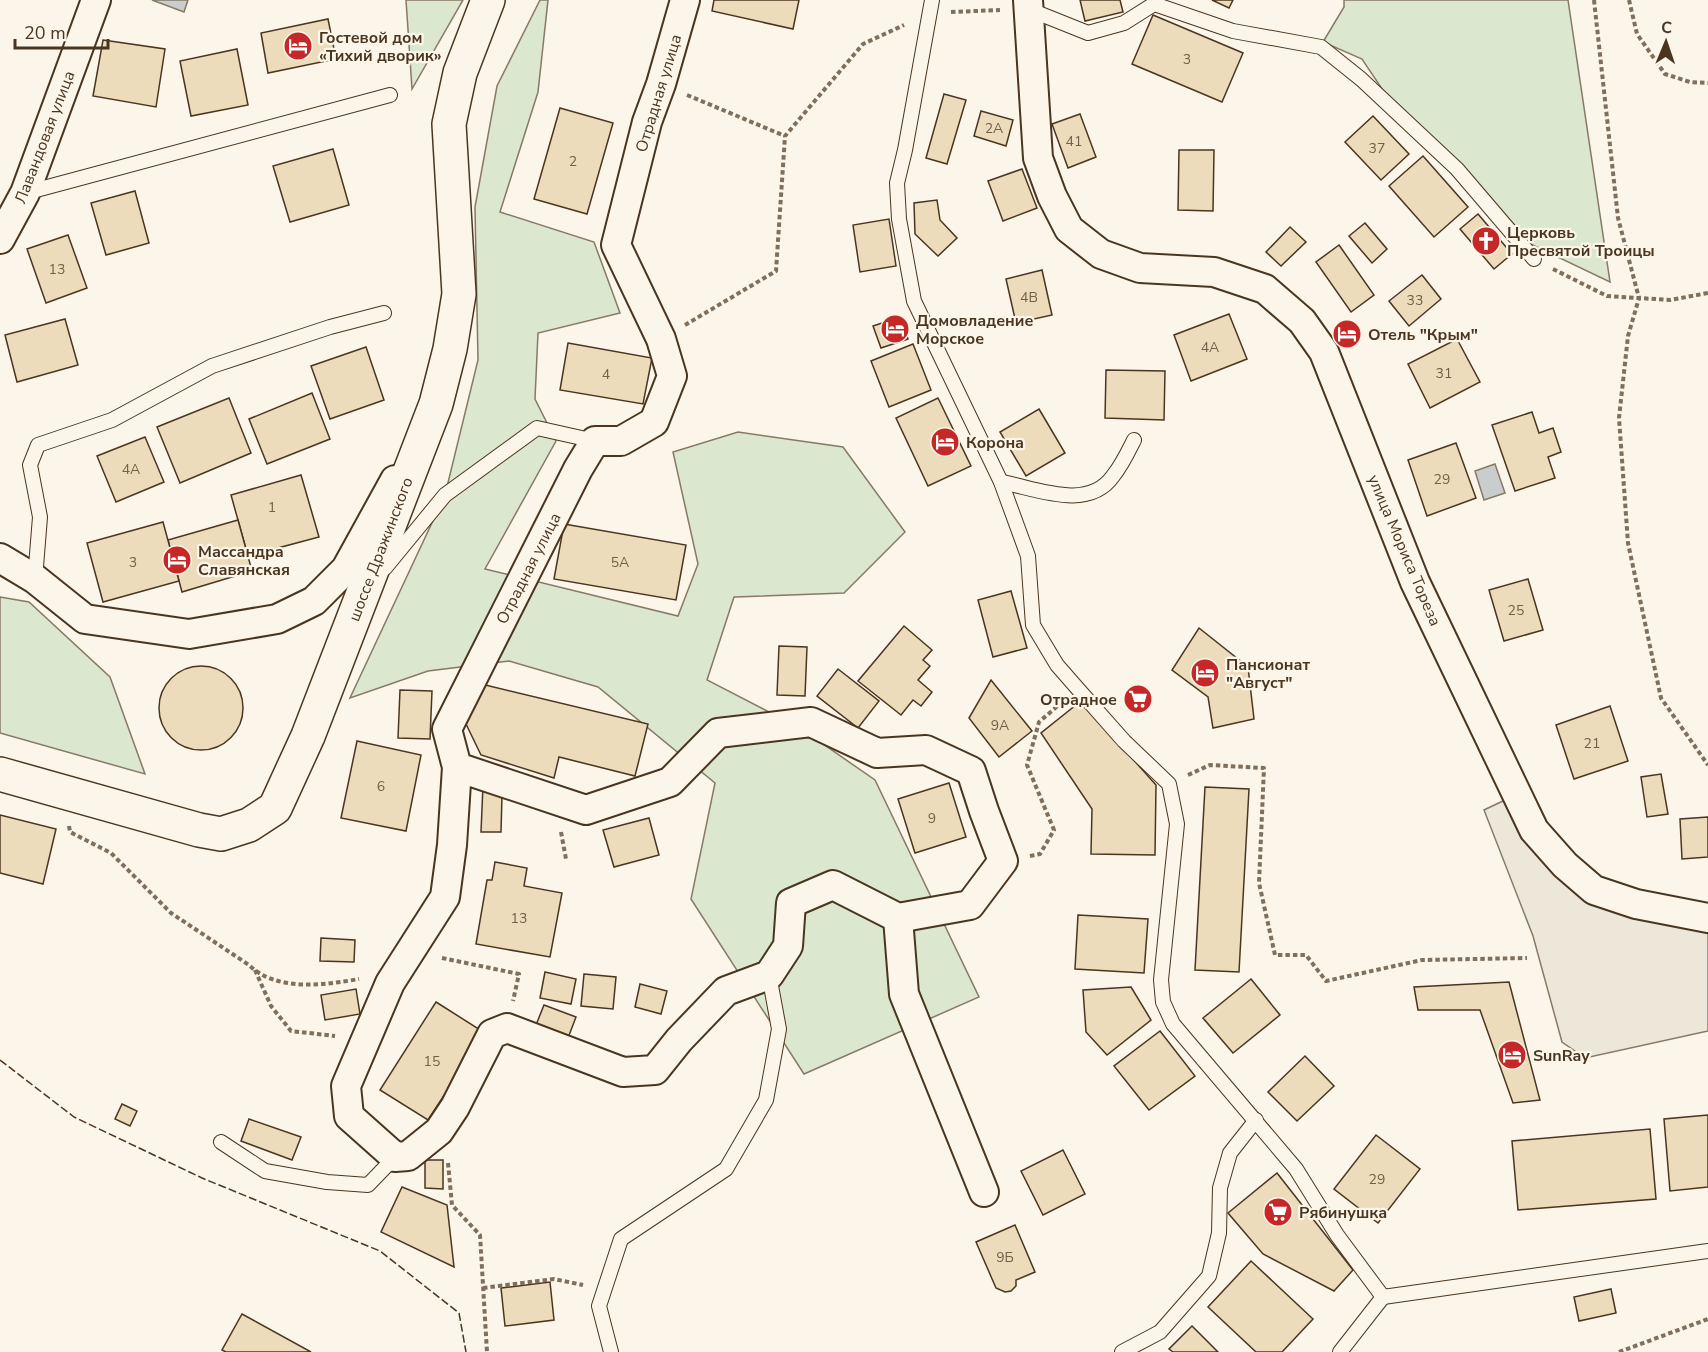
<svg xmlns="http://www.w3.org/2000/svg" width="1708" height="1352" font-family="'Nunito Sans',sans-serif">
  <rect width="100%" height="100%" fill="#fbf6e9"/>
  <!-- green -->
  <g fill="#dce7d0" stroke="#887966" stroke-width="1.5">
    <path d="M 406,0 L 463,0 L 412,89 Z"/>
    <path d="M 540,0 L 548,0 L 538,92 L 500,212 L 594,242 L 620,313 L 538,333 L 535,399 L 556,441 L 485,569 L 678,616 L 698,564 L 673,452 L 738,432 L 843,447 L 905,532 L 844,593 L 734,597 L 707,680 L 800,728 L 875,780 L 979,997 L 804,1074 L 691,899 L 715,783 L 598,687 L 509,661 L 428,671 L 350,698 L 445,495 L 478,360 L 475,207 L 497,86 Z"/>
    <path d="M 1344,0 L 1568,0 L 1610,282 L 1518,238 L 1411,132 L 1362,59 L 1323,42 L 1344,7 Z"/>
    <path d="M 0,597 L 29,602 L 110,677 L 145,774 L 0,733 Z"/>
  </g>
  <!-- parking -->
  <path fill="#ede7d9" stroke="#887966" stroke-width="1.5" d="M 1505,800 L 1575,889 L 1708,924 L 1708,1031 L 1585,1058 L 1562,1042 L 1533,936 L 1484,810 Z"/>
  <!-- water -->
  <g fill="#c9cecd" stroke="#887966" stroke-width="1.5">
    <path d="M 152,0 L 188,0 L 184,12 Z"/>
    <path d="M 1495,464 L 1505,493 L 1484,500 L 1475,471 Z"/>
  </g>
  <!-- building -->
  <g fill="#ecdcbc" stroke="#4a3520" stroke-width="1.5">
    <path d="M 714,0 L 799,0 L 793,29 L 712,11 Z"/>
    <path d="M 1080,0 L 1120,0 L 1123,12 L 1085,21 Z"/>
    <path d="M 1212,0 L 1233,0 L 1229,8 Z"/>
    <path d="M 1153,15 L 1243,53 L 1222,102 L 1132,64 Z"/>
    <path d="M 328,19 L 336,59 L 268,73 L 261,33 Z"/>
    <path d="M 103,40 L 165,49 L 156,107 L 93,96 Z"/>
    <path d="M 237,49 L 248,105 L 191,116 L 180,61 Z"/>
    <path d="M 944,94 L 966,100 L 947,164 L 926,158 Z"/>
    <path d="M 560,108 L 613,123 L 587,214 L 534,199 Z"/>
    <path d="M 981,111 L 1013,120 L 1006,146 L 974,136 Z"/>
    <path d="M 1080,114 L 1096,157 L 1068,168 L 1052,124 Z"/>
    <path d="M 1373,116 L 1409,154 L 1381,180 L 1345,142 Z"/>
    <path d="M 333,149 L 349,205 L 290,222 L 273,166 Z"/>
    <path d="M 1179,150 L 1214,150 L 1213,211 L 1178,210 Z"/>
    <path d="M 1423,156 L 1468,207 L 1434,237 L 1389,186 Z"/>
    <path d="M 1022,169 L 1037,208 L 1003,221 L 988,181 Z"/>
    <path d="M 135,191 L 149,243 L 106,255 L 91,203 Z"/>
    <path d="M 937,200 L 940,220 L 957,238 L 938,256 L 915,234 L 914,203 Z"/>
    <path d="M 1478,214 L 1512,254 L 1494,269 L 1460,229 Z"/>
    <path d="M 889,219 L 896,266 L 860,272 L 853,225 Z"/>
    <path d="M 1365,223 L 1387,249 L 1372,263 L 1349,236 Z"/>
    <path d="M 1290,227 L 1306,242 L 1281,266 L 1266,252 Z"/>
    <path d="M 68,235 L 87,288 L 46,303 L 27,249 Z"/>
    <path d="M 1339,245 L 1374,295 L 1351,312 L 1316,262 Z"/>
    <path d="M 1042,270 L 1052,315 L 1016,323 L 1006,279 Z"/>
    <path d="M 1422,275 L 1441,299 L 1409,326 L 1389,301 Z"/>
    <path d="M 1229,314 L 1247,359 L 1191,381 L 1174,335 Z"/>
    <path d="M 900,317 L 908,339 L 881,348 L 873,326 Z"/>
    <path d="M 65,319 L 78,365 L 17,382 L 5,335 Z"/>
    <path d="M 1457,339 L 1480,382 L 1430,408 L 1408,364 Z"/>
    <path d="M 568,343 L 652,358 L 643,404 L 560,390 Z"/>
    <path d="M 913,344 L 931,390 L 889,407 L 871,361 Z"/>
    <path d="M 366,347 L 384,400 L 330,419 L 311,366 Z"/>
    <path d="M 1106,370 L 1165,371 L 1164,420 L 1105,418 Z"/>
    <path d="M 312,393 L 330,439 L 267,464 L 249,419 Z"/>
    <path d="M 229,398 L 251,453 L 180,483 L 157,427 Z"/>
    <path d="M 938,398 L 971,466 L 928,486 L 896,418 Z"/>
    <path d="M 1039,409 L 1065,453 L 1026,476 L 1000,432 Z"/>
    <path d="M 1532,412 L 1539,433 L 1553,428 L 1561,452 L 1548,457 L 1555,478 L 1515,491 L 1492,425 Z"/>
    <path d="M 145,437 L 164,482 L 116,502 L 97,456 Z"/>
    <path d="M 1456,443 L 1476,498 L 1427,516 L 1408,460 Z"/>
    <path d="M 301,475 L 319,537 L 248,556 L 231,495 Z"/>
    <path d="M 238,520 L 252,571 L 182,592 L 168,540 Z"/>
    <path d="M 163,522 L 179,581 L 103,602 L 87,543 Z"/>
    <path d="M 564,524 L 686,545 L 676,600 L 554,579 Z"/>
    <path d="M 1528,579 L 1543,630 L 1504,641 L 1489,590 Z"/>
    <path d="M 1011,591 L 1027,648 L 993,657 L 978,600 Z"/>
    <path d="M 904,626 L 932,650 L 923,660 L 930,666 L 918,680 L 932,692 L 921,706 L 913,700 L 901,715 L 858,681 Z"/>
    <path d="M 1199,628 L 1248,667 L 1254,719 L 1213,728 L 1208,697 L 1172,670 Z"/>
    <path d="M 779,646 L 807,647 L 805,696 L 777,695 Z"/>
    <circle cx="201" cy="708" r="42"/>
    <path d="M 838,669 L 879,701 L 858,728 L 817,696 Z"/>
    <path d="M 991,680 L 1032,731 L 999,757 L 969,718 Z"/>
    <path d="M 477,683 L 648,724 L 635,776 L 559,757 L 554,778 L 481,755 L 466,724 Z"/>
    <path d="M 400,690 L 432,691 L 430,739 L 398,738 Z"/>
    <path d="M 1081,701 L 1156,785 L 1155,855 L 1091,854 L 1092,809 L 1041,733 Z"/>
    <path d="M 1610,706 L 1628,761 L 1574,779 L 1556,725 Z"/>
    <path d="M 357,741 L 421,755 L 406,831 L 341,818 Z"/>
    <path d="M 1661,774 L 1668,814 L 1647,817 L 1641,777 Z"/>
    <path d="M 949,783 L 966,837 L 915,853 L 898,799 Z"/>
    <path d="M 483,785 L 502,795 L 501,832 L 481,832 Z"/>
    <path d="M 1205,787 L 1249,789 L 1239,972 L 1195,970 Z"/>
    <path d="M 0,815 L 56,829 L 43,884 L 0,873 Z"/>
    <path d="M 1708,817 L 1708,857 L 1682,859 L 1680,819 Z"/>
    <path d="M 649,818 L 659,855 L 614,867 L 603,830 Z"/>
    <path d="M 495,862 L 527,868 L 524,886 L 562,893 L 550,957 L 476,944 L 487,880 L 492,880 Z"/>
    <path d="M 1078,915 L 1148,919 L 1144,973 L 1075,969 Z"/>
    <path d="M 321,938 L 355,940 L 354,962 L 320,961 Z"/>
    <path d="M 545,972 L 576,979 L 571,1004 L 540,998 Z"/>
    <path d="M 584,974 L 616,977 L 613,1009 L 581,1006 Z"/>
    <path d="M 1251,979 L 1280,1015 L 1233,1053 L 1203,1018 Z"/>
    <path d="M 1509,982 L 1540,1100 L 1513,1103 L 1480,1010 L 1418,1010 L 1414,987 Z"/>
    <path d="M 640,984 L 667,991 L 661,1014 L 635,1007 Z"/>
    <path d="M 1131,987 L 1151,1020 L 1107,1055 L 1086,1032 L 1083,990 Z"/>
    <path d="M 356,989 L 360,1014 L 325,1020 L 321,995 Z"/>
    <path d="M 436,1002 L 485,1033 L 428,1120 L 380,1090 Z"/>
    <path d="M 544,1005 L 576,1017 L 568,1038 L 536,1025 Z"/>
    <path d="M 1160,1031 L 1195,1076 L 1149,1110 L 1114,1066 Z"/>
    <path d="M 1305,1056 L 1334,1086 L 1297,1121 L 1268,1092 Z"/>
    <path d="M 122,1104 L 137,1111 L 130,1126 L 115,1119 Z"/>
    <path d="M 1708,1115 L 1708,1187 L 1670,1191 L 1664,1119 Z"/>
    <path d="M 249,1119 L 301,1137 L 292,1160 L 241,1141 Z"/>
    <path d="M 1650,1129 L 1656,1199 L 1518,1210 L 1512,1141 Z"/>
    <path d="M 1376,1135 L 1420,1169 L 1378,1223 L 1334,1189 Z"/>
    <path d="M 1063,1150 L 1085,1194 L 1043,1215 L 1021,1171 Z"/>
    <path d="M 425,1160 L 443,1160 L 443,1189 L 425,1188 Z"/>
    <path d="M 1277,1173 L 1353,1270 L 1334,1291 L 1263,1254 L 1228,1213 Z"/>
    <path d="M 402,1187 L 447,1205 L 454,1267 L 381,1232 Z"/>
    <path d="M 1015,1225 L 1035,1272 L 1016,1280 L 1016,1286 L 1011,1291 L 1005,1292 L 996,1288 L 976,1242 Z"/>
    <path d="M 1251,1261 L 1313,1319 L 1282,1352 L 1256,1352 L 1208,1307 Z"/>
    <path d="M 550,1282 L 554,1320 L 505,1326 L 501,1288 Z"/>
    <path d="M 1611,1289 L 1616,1313 L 1579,1321 L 1574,1297 Z"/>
    <path d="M 242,1314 L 311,1352 L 226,1352 L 222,1350 Z"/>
    <path d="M 1192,1326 L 1218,1352 L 1173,1352 L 1169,1349 Z"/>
  </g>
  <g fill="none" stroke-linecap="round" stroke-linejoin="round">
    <!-- service casing -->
    <g stroke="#4a3520" stroke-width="16">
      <g id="service">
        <path d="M 932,0 L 905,150 L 897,183 L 899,219 L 914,301 L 1001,482 L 1028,556 L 1033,625 L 1057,665 L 1078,689 L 1124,741 L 1169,784 L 1177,824 L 1161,980 L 1163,1002 L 1173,1024 L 1296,1169 L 1337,1235 L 1383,1297 L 1708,1251"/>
        <path d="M 1028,9 L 1088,33 L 1124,23 L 1154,4 L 1233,31 L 1321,47 L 1361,79 L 1457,169 L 1534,259"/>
        <path d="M 25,193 L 390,95"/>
        <path d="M 1001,482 C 1035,488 1088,512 1113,476 C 1122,465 1128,452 1134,440"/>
        <path d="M 385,568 L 445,495 L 537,428 L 595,441"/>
        <path d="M 35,579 L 40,517 L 30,465 L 38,445 L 112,420 L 212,366 L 330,327 L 384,313"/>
        <path d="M 221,1142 L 265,1171 L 327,1182 L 368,1185 L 395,1157"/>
        <path d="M 611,1352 L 599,1306 L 621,1239 L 726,1169 L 766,1100 L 779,1029 L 769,975"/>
        <path d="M 1122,1352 L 1160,1332 L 1209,1276 L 1219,1233 L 1220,1188 L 1230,1153 L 1256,1120"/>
        <path d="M 1340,1352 L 1383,1297"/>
      </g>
    </g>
    <!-- minor casing -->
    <g stroke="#4a3520" stroke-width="32">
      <g id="minor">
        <path d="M 1028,0 L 1038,158 L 1052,196 L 1069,229 L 1101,254 L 1140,268 L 1214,272 L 1265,289 L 1302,321 L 1324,352 L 1415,582 L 1534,830 L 1565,865 L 1594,890 L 1636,904 L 1708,918"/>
        <path d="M 0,239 L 25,193 L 96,0"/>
        <path d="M 0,558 L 35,579 L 85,619 L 189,634 L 277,619 L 314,601 L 346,569 L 395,480"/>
        <path d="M 457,767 L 586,810 L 670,782 L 718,733 L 811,722 L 877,753 L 926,750 L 971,771 L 984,811 L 1003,861 L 970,905 L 898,918 L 833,885 L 791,903 L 788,946 L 769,975 L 726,991 L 679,1040 L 655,1070 L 623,1072 L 507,1028 L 492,1034 L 455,1107 L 439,1131 L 408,1156 L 395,1157 L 349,1116 L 346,1086 L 390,983 L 445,897 L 452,845 L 457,767 L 447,729 L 578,469 L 595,441 L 621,441 L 654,422 L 672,376 L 661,339 L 616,245 L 647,122 L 661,84 L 685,0"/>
        <path d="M 898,918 L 904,994 L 984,1192"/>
      </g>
    </g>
    <!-- secondary casing -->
    <g stroke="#4a3520" stroke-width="36">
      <path id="secondary" d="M 0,774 L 199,830 L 221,834 L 249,825 L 275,808 L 308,736 L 436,404 L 450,349 L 459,294 L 449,124 L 460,73 L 488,0"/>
    </g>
    <!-- path -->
    <g stroke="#7f6f5c" stroke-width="4" stroke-dasharray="4.5 3" stroke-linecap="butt">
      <path d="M 1594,0 L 1618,218 L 1639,298 L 1628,336 L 1619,418 L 1628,543 L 1661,698 L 1708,765"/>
      <path d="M 1629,0 L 1637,34 L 1665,74 L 1690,82 L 1708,83"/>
      <path d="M 951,12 L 1000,10"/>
      <path d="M 687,95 L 785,136"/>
      <path d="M 1553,269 L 1607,296 L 1670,300 L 1708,293"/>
      <path d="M 685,325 L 776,271 L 785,136 L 863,44 L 904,25"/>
      <path d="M 1188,775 L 1210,765 L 1264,768 L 1259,883 L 1275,955 L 1306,955 L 1326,981 L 1422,960 L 1527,958"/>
      <path d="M 69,826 L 70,832 L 111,853 L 171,913 L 249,965 C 276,992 325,985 359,979"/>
      <path d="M 561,832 L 566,859"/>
      <path d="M 1030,856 L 1040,854 L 1054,830 L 1027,765 L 1039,722 L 1061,703"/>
      <path d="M 442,958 L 519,974 L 513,1001"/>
      <path d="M 255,970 L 271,1006 L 291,1031 L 335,1036"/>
      <path d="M 448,1163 L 452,1205 L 480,1235 L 487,1352"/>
      <path d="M 483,1288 L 554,1279 L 583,1285"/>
      <path d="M 1619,1352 L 1708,1319"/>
    </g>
    <!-- service -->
    <use href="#service" stroke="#fbf6e9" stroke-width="14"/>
    <!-- minor -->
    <use href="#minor" stroke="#fbf6e9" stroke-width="28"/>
    <!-- secondary -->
    <use href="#secondary" stroke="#fbf6e9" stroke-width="33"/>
    <!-- fence -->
    <path stroke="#4a3520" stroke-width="1.5" stroke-dasharray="8 3" stroke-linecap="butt" d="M 0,1060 L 74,1117 L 202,1178 L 380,1251 L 459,1313 L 466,1352"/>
  </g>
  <!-- icons -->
  <defs>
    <g id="hotel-disc" transform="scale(1.5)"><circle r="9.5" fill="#c62828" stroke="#fbf6e9"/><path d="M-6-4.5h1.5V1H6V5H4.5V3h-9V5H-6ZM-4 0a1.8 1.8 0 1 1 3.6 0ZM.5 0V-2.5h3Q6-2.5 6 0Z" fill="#fff"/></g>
    <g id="church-disc" transform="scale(1.5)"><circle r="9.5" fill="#c62828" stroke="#fbf6e9"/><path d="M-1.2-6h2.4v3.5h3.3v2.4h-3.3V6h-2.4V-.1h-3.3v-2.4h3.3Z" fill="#fff"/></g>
    <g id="supermarket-disc" transform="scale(1.5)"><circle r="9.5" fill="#c62828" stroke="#fbf6e9"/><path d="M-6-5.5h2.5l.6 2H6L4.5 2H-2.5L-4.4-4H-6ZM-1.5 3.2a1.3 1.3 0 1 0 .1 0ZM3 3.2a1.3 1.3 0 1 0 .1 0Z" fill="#fff"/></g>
  </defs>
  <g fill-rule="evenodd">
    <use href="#hotel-disc" x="298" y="46"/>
    <use href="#church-disc" x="1486" y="241"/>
    <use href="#hotel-disc" x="895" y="329"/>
    <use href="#hotel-disc" x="1347" y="334"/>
    <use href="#hotel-disc" x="945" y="442"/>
    <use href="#hotel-disc" x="177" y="560"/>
    <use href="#hotel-disc" x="1205" y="673"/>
    <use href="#supermarket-disc" x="1138" y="699"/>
    <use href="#hotel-disc" x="1512" y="1055"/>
    <use href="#supermarket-disc" x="1278" y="1212"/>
  </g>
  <g text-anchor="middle" stroke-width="4.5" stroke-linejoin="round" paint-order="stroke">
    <!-- number labels -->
    <g font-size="14" fill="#725f47">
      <text x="1187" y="64">3</text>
      <text x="994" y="133">2А</text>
      <text x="1074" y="146">41</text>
      <text x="1377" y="153">37</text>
      <text x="573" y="166">2</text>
      <text x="57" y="274">13</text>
      <text x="1029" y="302">4В</text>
      <text x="1415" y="305">33</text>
      <text x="1210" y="352">4А</text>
      <text x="1444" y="378">31</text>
      <text x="606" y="379">4</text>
      <text x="131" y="474">4А</text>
      <text x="1442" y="484">29</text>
      <text x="272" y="512">1</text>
      <text x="133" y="567">3</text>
      <text x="620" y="567">5А</text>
      <text x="1516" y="615">25</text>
      <text x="1000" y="730">9А</text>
      <text x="1592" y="748">21</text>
      <text x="381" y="791">6</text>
      <text x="932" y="823">9</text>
      <text x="519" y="923">13</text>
      <text x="432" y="1066">15</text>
      <text x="1377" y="1184">29</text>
      <text x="1005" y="1262">9Б</text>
    </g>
    <!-- poi labels -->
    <g font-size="16" font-weight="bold" fill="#4a3520" stroke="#fbf6e9" text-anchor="start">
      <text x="319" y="43">Гостевой дом<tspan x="319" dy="18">«Тихий дворик»</tspan></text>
      <text x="1507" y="238">Церковь<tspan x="1507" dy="18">Пресвятой Троицы</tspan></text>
      <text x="916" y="326">Домовладение<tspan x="916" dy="18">Морское</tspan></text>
      <text x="1368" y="340">Отель "Крым"</text>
      <text x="966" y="448">Корона</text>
      <text x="198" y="557">Массандра<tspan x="198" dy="18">Славянская</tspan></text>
      <text x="1226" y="670">Пансионат<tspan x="1226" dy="18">"Август"</tspan></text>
      <text x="1117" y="705" text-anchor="end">Отрадное</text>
      <text x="1533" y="1061">SunRay</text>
      <text x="1299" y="1218">Рябинушка</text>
    </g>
    <!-- street labels -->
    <g font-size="16" fill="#4a3520" stroke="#fbf6e9">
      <text transform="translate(658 93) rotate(-73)" y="6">Отрадная улица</text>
      <text transform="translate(44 137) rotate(-69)" y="6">Лавандовая улица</text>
      <text transform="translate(380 549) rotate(-69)" y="6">шоссе Дражинского</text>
      <text transform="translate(1405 550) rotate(67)" y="6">улица Мориса Тореза</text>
      <text transform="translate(528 568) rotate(-63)" y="6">Отрадная улица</text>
    </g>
  </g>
  <!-- north arrow -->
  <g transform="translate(1666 42) rotate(2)" stroke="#fbf6e9" stroke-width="4.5" paint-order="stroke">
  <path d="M0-4.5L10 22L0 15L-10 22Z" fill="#4a3520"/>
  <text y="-9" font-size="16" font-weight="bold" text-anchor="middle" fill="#4a3520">С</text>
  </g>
  <!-- scale -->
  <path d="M15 39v9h93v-9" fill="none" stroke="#4a3520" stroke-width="3"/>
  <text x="24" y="39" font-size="18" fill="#4a3520" stroke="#fbf6e9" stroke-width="4.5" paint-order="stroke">20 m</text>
</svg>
